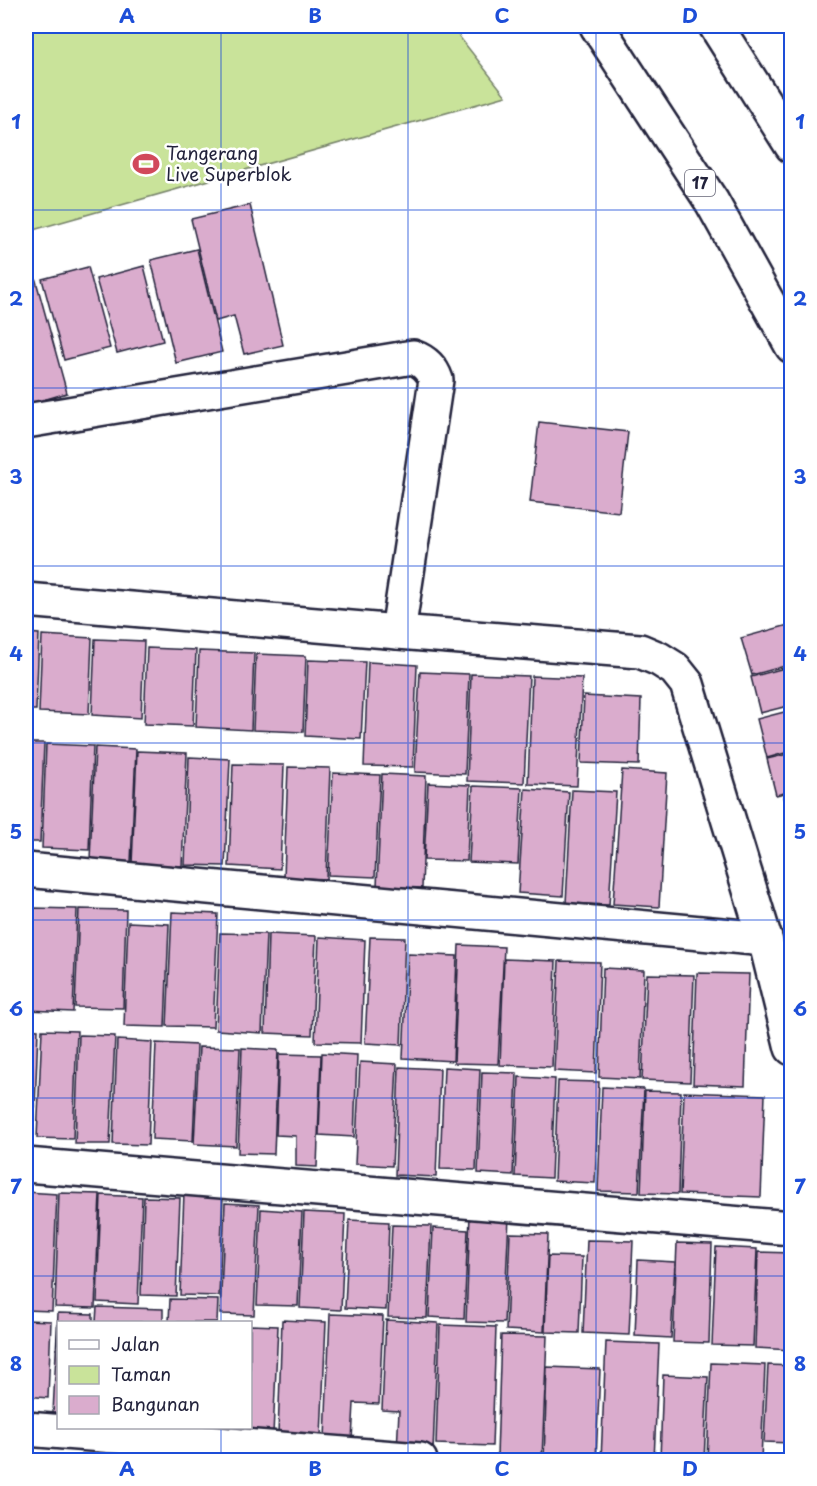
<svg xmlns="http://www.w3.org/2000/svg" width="817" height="1486" font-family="'Playpen Sans',sans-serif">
  <rect width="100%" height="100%" fill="#fff"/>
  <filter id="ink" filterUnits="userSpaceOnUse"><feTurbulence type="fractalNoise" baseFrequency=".0167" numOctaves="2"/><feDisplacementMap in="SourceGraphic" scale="12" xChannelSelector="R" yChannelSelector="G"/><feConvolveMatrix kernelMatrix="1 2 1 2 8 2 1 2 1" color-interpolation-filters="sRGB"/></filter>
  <g filter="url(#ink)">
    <!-- green -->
    <path fill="#c9e39a" stroke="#76826a" stroke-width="1.5" d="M 26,26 L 451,26 L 506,96 L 26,232 Z"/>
    <!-- building -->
    <g fill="#daaccd" stroke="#22223b" stroke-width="1.5">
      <path d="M 250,205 L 283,345 L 244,354 L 234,316 L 216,321 L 191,219 Z"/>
      <path d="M 197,249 L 222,352 L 176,363 L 151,260 Z"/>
      <path d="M 144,266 L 163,341 L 117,353 L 96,279 Z"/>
      <path d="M 88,267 L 110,348 L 64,360 L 42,279 Z"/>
      <path d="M 33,270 L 67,393 L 26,405 L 26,272 Z"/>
      <path d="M 539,422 L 628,432 L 619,512 L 530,502 Z"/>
      <path d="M 792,624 L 792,664 L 752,675 L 741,638 Z"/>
      <path d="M 26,633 L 39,634 L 36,710 L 26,710 Z"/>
      <path d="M 42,635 L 92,638 L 89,714 L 39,712 Z"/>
      <path d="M 95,639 L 144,641 L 141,718 L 92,715 Z"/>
      <path d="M 147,648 L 196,650 L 193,726 L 144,724 Z"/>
      <path d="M 199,651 L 254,653 L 251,730 L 196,727 Z"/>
      <path d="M 256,654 L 306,656 L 303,732 L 253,730 Z"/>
      <path d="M 308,660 L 365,662 L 361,739 L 305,736 Z"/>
      <path d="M 368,662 L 417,665 L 413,767 L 364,766 Z"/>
      <path d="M 792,666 L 792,705 L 760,713 L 751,677 Z"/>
      <path d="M 420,672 L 469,674 L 465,774 L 415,772 Z"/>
      <path d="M 471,674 L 529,676 L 524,783 L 467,781 Z"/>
      <path d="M 532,676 L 582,678 L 577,786 L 528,784 Z"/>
      <path d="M 584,696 L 641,699 L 639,765 L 581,763 Z"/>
      <path d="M 792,710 L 792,751 L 767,758 L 757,719 Z"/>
      <path d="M 26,743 L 44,743 L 40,842 L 26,842 Z"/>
      <path d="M 46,744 L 93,746 L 89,850 L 42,848 Z"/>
      <path d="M 95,747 L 136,749 L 131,862 L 90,860 Z"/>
      <path d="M 137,751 L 187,753 L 182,866 L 132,864 Z"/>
      <path d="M 792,753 L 792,791 L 776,795 L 767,759 Z"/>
      <path d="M 189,757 L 230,759 L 225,866 L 185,865 Z"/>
      <path d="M 233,764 L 284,765 L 280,869 L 229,866 Z"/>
      <path d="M 288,767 L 330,768 L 326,879 L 284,877 Z"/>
      <path d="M 622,770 L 667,773 L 659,907 L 613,904 Z"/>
      <path d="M 333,773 L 380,775 L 375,877 L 328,875 Z"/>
      <path d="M 382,774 L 426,776 L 422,888 L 377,886 Z"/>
      <path d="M 428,783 L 470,785 L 467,861 L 424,860 Z"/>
      <path d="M 473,786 L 522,788 L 518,864 L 469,862 Z"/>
      <path d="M 525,789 L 569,792 L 563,896 L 518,893 Z"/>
      <path d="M 572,790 L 616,792 L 609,905 L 566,903 Z"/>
      <path d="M 792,795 L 792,831 L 783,797 Z"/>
      <path d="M 26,893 L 30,894 L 26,1007 Z"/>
      <path d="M 32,908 L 77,909 L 73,1012 L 28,1010 Z"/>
      <path d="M 79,909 L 126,910 L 123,1008 L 75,1007 Z"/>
      <path d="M 172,912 L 218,914 L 213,1027 L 167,1026 Z"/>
      <path d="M 128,922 L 169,924 L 165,1027 L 124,1026 Z"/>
      <path d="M 220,933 L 266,934 L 262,1033 L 216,1030 Z"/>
      <path d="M 268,934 L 316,936 L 312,1035 L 265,1033 Z"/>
      <path d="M 319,937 L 365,940 L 361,1043 L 315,1042 Z"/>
      <path d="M 370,937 L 405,938 L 401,1045 L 365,1043 Z"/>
      <path d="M 459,945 L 504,947 L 498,1064 L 454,1063 Z"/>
      <path d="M 408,954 L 457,956 L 453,1061 L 403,1058 Z"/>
      <path d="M 504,959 L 556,961 L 552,1067 L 500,1065 Z"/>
      <path d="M 559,961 L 600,962 L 596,1073 L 554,1071 Z"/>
      <path d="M 603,968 L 644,970 L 640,1079 L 599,1077 Z"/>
      <path d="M 697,973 L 749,974 L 745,1086 L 693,1084 Z"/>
      <path d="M 647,974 L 694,975 L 690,1082 L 642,1080 Z"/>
      <path d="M 26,1029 L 38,1030 L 35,1107 L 26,1106 Z"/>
      <path d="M 42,1030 L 77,1031 L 73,1139 L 37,1138 Z"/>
      <path d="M 79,1035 L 115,1036 L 110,1144 L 75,1144 Z"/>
      <path d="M 117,1040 L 152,1042 L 148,1145 L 113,1144 Z"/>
      <path d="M 156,1043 L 197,1045 L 193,1141 L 152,1139 Z"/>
      <path d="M 199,1047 L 240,1048 L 236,1146 L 194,1144 Z"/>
      <path d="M 242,1048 L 278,1050 L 274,1154 L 238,1153 Z"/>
      <path d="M 322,1053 L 357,1055 L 354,1137 L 319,1135 Z"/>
      <path d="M 279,1054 L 321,1055 L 317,1167 L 296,1166 L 296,1136 L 276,1135 Z"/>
      <path d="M 360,1062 L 397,1064 L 392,1166 L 355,1164 Z"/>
      <path d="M 399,1067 L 440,1069 L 436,1177 L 395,1175 Z"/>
      <path d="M 444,1067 L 480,1069 L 476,1170 L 440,1169 Z"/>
      <path d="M 482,1072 L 517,1073 L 513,1175 L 478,1173 Z"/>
      <path d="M 519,1077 L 555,1079 L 551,1178 L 515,1176 Z"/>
      <path d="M 558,1081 L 599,1082 L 595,1183 L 554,1181 Z"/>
      <path d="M 602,1087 L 644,1089 L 639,1192 L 598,1191 Z"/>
      <path d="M 645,1091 L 681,1092 L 678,1194 L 641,1193 Z"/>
      <path d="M 684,1092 L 765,1095 L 761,1197 L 680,1194 Z"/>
      <path d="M 26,1192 L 57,1194 L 52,1311 L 26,1310 Z"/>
      <path d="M 59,1193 L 100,1194 L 95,1308 L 55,1307 Z"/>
      <path d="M 184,1193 L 223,1194 L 219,1296 L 180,1295 Z"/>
      <path d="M 101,1195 L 142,1197 L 138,1304 L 97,1302 Z"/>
      <path d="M 144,1197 L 180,1198 L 176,1296 L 141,1295 Z"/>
      <path d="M 225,1203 L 259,1205 L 254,1315 L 220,1314 Z"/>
      <path d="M 261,1209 L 302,1212 L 298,1306 L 257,1305 Z"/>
      <path d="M 304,1212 L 345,1214 L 341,1310 L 300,1308 Z"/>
      <path d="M 470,1215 L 509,1217 L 504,1323 L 466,1322 Z"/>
      <path d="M 349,1220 L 389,1222 L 386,1310 L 345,1308 Z"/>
      <path d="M 392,1225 L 431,1226 L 427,1318 L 388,1317 Z"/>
      <path d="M 433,1228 L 468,1230 L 464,1319 L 429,1317 Z"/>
      <path d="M 510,1233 L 548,1234 L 544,1332 L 506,1330 Z"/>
      <path d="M 587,1240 L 633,1241 L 629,1335 L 583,1333 Z"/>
      <path d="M 677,1243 L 712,1244 L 709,1343 L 673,1342 Z"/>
      <path d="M 716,1247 L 757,1249 L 753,1346 L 712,1345 Z"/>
      <path d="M 758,1252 L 792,1253 L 792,1350 L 755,1348 Z"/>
      <path d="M 548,1256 L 582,1257 L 579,1333 L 545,1332 Z"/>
      <path d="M 638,1260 L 675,1262 L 671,1338 L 635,1336 Z"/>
      <path d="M 170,1299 L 218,1300 L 217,1322 L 169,1322 Z"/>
      <path d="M 97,1307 L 163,1309 L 163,1322 L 96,1322 Z"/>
      <path d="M 58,1313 L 93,1314 L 93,1322 L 58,1322 L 58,1414 L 53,1413 Z"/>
      <path d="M 330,1314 L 383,1316 L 379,1404 L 354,1403 L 352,1440 L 325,1439 Z"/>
      <path d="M 26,1320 L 51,1321 L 48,1398 L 26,1396 Z"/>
      <path d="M 282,1320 L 326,1322 L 321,1436 L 278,1435 Z"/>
      <path d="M 386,1320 L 438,1323 L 433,1451 L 397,1450 L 399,1411 L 382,1410 Z"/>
      <path d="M 250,1325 L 278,1326 L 273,1434 L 220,1432 L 220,1428 L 250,1428 Z"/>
      <path d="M 440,1325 L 496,1327 L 492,1446 L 436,1444 Z"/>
      <path d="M 501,1335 L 547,1336 L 542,1459 L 497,1456 Z"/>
      <path d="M 606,1342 L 659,1344 L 654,1460 L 601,1460 Z"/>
      <path d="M 711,1363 L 765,1365 L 761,1460 L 707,1460 Z"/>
      <path d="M 768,1365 L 792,1366 L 792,1443 L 764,1442 Z"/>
      <path d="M 547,1367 L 600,1369 L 596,1460 L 544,1460 Z"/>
      <path d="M 663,1375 L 708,1377 L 704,1460 L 660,1460 Z"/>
    </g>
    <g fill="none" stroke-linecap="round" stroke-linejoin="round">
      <!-- minor casing -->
      <g stroke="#22223b" stroke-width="38">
        <g id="minor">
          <path d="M 26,421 L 413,357 C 424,361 432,368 436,380 L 398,632"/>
          <path d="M 26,600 L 398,632 L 640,651 L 659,659 L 675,669 L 687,684 L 765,939 L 792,1048"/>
          <path d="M 26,870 L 765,939"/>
          <path d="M 26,1165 L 792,1228"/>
          <path d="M 26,1429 L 420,1460"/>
        </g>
      </g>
      <!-- highway casing -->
      <g stroke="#22223b" stroke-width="38">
        <g id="highway">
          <path d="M 597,26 L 712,202 L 792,346"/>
          <path d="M 716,26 L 792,146"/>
        </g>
      </g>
      <!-- minor -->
      <use href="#minor" stroke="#fff" stroke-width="33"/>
      <!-- highway -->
      <use href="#highway" stroke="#fff" stroke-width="33"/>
    </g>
  </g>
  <!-- grid -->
  <path fill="none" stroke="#1d4ed8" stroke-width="1.5" stroke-opacity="0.55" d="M 221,26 L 221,1322M 408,26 L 408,1460M 596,26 L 596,1460M 26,210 L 792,210M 26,388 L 792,388M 26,566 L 792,566M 26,743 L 792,743M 26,920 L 792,920M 26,1098 L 792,1098M 26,1276 L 792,1276M 221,1428 L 221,1460"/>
  <!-- icons -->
  <defs>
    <g id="stadium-bare" transform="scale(2.07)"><path d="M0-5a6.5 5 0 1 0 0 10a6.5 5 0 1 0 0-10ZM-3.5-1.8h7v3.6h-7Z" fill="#d1495b" stroke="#fff" stroke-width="2.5" paint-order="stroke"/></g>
  </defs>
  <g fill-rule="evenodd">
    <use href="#stadium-bare" x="146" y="164"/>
  </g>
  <g text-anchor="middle" stroke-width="5" stroke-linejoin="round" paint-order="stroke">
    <!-- shield labels -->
    <rect fill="#fff" stroke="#646476" stroke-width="1.5" x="685" y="170" width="30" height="26" rx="4.5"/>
    <g font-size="16" font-weight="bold" fill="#22223b">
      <text x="700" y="189">17</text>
    </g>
    <!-- poi labels -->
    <g font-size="18" fill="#22223b" stroke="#fff" text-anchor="start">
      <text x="166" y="160">Tangerang<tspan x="166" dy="21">Live Superblok</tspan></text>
    </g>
  </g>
  <!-- margin -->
  <rect width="817" height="1486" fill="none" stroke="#fff" stroke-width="66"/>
  <!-- legend -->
  <rect x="57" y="1321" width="195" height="108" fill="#ffffff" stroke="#a7a7b1" stroke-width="1.5"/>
  <rect x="69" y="1340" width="30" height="9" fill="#ffffff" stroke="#a7a7b1" stroke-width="1.5"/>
  <text x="111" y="1351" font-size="18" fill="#22223b">Jalan</text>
  <rect x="69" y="1366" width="30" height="18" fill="#c9e39a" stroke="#a7a7b1" stroke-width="1.5"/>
  <text x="111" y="1381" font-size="18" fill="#22223b">Taman</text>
  <rect x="69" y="1396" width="30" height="18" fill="#daaccd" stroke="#a7a7b1" stroke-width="1.5"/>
  <text x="111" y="1411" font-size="18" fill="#22223b">Bangunan</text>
  <rect x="33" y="33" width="751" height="1420" fill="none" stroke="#1d4ed8" stroke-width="2"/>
  <g font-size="20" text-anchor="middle" font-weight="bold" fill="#1d4ed8">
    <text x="127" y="23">A</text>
    <text x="315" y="23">B</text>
    <text x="502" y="23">C</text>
    <text x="690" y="23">D</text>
    <text x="16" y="129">1</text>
    <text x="800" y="129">1</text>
    <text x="16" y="306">2</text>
    <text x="800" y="306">2</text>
    <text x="16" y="484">3</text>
    <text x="800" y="484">3</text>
    <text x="16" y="661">4</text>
    <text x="800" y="661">4</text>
    <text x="16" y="839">5</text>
    <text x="800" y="839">5</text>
    <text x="16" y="1016">6</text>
    <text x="800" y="1016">6</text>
    <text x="16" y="1194">7</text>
    <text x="800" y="1194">7</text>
    <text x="16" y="1371">8</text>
    <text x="800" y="1371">8</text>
    <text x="127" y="1476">A</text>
    <text x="315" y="1476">B</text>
    <text x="502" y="1476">C</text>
    <text x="690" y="1476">D</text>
  </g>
</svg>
